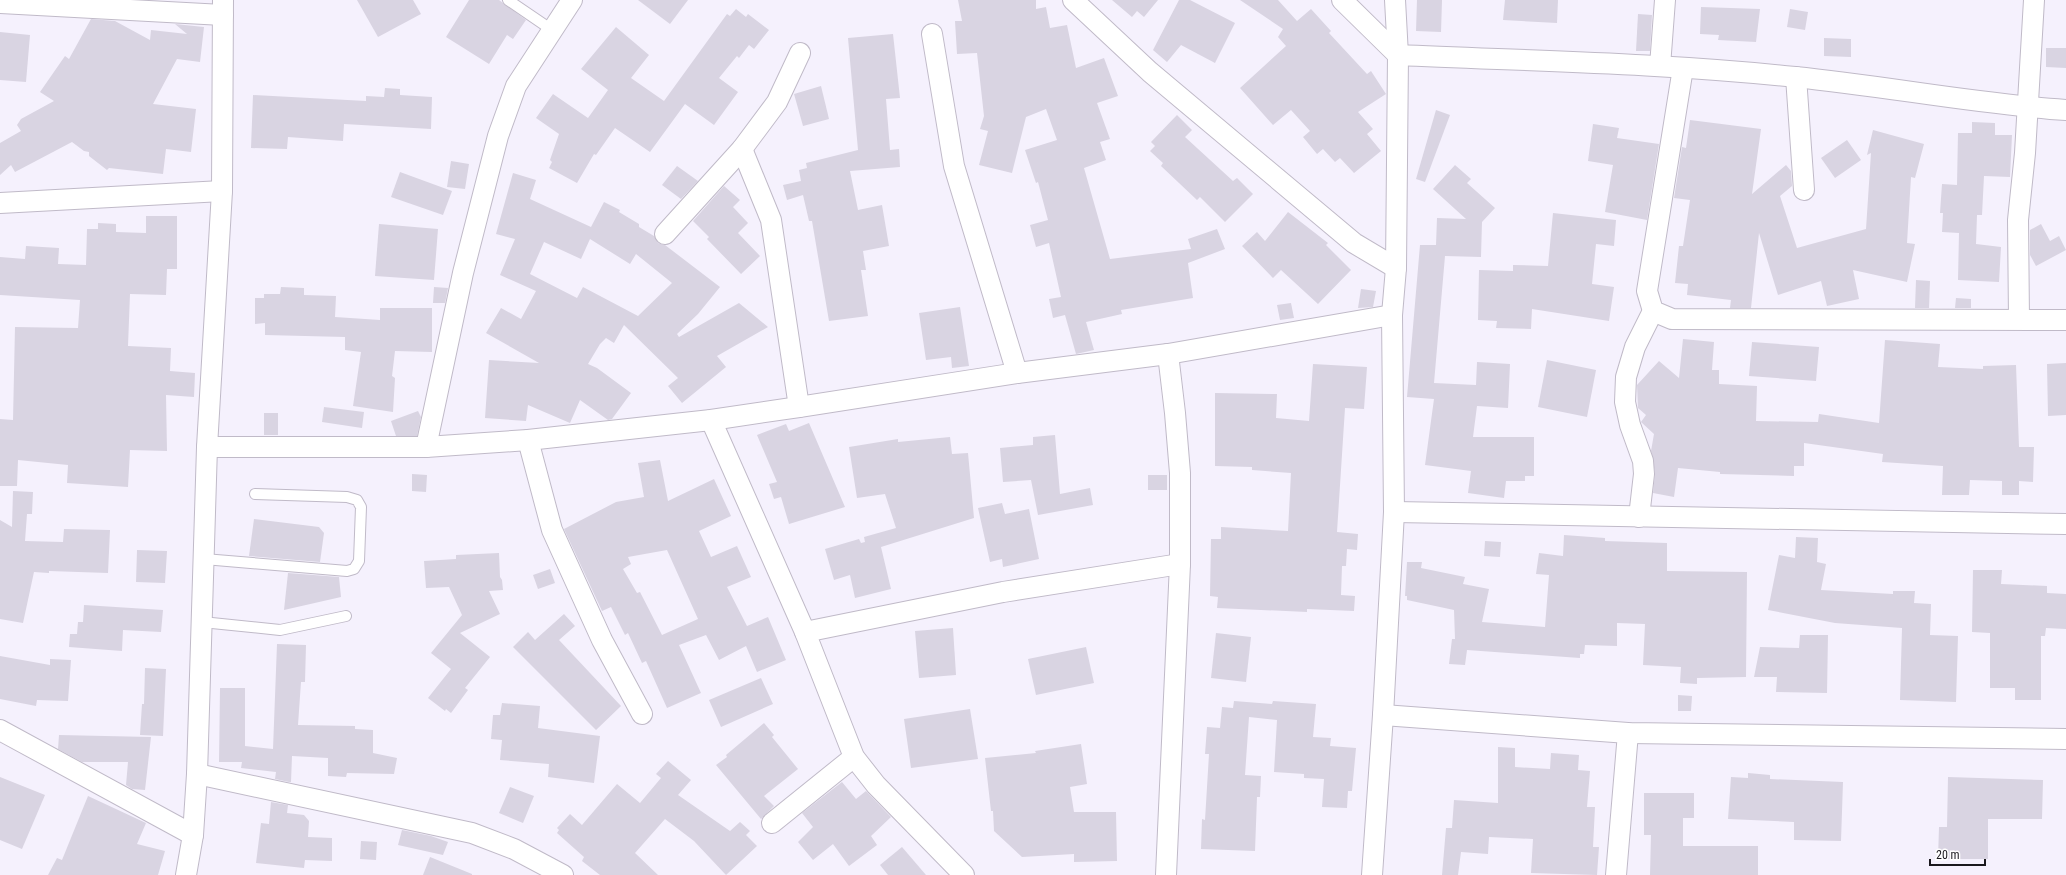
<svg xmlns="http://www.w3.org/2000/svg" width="2066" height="875" font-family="'Roboto Condensed',sans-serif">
  <rect width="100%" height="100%" fill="#f5f1fd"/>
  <!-- building -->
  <g fill="#d9d4e2" fill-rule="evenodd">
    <path d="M 357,0 L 413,0 L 421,14 L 378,37 Z"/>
    <path d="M 469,0 L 499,0 L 526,20 L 513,39 L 507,35 L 489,64 L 446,37 Z"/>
    <path d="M 638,0 L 688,0 L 670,24 Z"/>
    <path d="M 958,0 L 1036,0 L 1036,9 L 1046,7 L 1050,28 L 1067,25 L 1076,68 L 1104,58 L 1118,96 L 1097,103 L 1110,139 L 1100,142 L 1106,160 L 1084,168 L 1110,259 L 1191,249 L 1188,239 L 1217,229 L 1225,249 L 1188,263 L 1193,298 L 1121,310 L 1122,314 L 1086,322 L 1094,350 L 1076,354 L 1065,315 L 1053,318 L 1049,299 L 1061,297 L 1049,243 L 1036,247 L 1030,225 L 1048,220 L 1038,182 L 1036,183 L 1025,150 L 1057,140 L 1046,109 L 1026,117 L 1012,173 L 979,165 L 988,131 L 980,129 L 984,116 L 977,53 L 957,54 L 955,21 L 962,21 Z"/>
    <path d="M 1112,0 L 1158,0 L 1144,17 L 1137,11 L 1132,17 Z"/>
    <path d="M 1179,0 L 1190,0 L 1235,23 L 1215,63 L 1181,45 L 1167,62 L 1153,50 Z"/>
    <path d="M 1240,0 L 1278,0 L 1297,21 L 1311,9 L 1331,31 L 1329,33 L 1367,74 L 1371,71 L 1386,94 L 1358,112 L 1373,129 L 1367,134 L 1381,151 L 1354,173 L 1340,158 L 1335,162 L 1323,149 L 1317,154 L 1303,137 L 1310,131 L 1291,110 L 1273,125 L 1240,88 L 1286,46 L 1278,37 L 1283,29 Z"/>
    <path d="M 1417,0 L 1442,0 L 1441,32 L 1416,31 Z"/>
    <path d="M 1505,0 L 1558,0 L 1557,23 L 1503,20 Z"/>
    <path d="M 1701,7 L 1760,9 L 1756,42 L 1718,40 L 1719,35 L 1700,34 Z"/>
    <path d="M 736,9 L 746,17 L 748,14 L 769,30 L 754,49 L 749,45 L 739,58 L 737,56 L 719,78 L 738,92 L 714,125 L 685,104 L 650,152 L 615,128 L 596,155 L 594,154 L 577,183 L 549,168 L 552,162 L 550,160 L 559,134 L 536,118 L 553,94 L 588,118 L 608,90 L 581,69 L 616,27 L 649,55 L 631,78 L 664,101 L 727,14 L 730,16 Z"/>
    <path d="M 1790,9 L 1808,12 L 1805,30 L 1787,27 Z"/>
    <path d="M 1638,14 L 1652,15 L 1650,51 L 1636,51 Z"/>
    <path d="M 91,19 L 115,21 L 150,40 L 151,30 L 187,34 L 175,24 L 204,27 L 200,62 L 177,59 L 153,104 L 196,109 L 191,152 L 166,149 L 163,174 L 109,168 L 107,170 L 89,156 L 89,152 L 84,151 L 72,142 L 15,172 L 11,165 L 0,175 L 0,143 L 21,131 L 17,125 L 21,119 L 54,101 L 40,92 L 65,56 L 69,59 Z"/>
    <path d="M 0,32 L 30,35 L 26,82 L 0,80 Z"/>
    <path d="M 893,34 L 900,98 L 886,99 L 890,150 L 899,149 L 900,167 L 850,171 L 858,210 L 882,205 L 889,246 L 863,251 L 866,270 L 861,270 L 868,316 L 829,321 L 812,221 L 809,221 L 803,195 L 787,200 L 783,185 L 801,181 L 799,170 L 807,168 L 806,163 L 858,150 L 848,38 Z"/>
    <path d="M 1824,38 L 1851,39 L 1851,57 L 1824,56 Z"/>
    <path d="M 2046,48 L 2066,48 L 2066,68 L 2046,67 Z"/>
    <path d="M 821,86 L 829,119 L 803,126 L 794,94 Z"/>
    <path d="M 385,88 L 400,89 L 400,95 L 432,97 L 431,129 L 344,124 L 343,141 L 288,137 L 287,149 L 251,148 L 253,95 L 366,101 L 366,96 L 384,97 Z"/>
    <path d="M 1436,110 L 1450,115 L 1425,182 L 1416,179 Z"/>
    <path d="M 1177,115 L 1192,130 L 1185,137 L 1233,181 L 1237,178 L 1253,194 L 1225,222 L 1200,197 L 1197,200 L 1161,166 L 1163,163 L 1150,151 L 1155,146 L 1151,142 Z"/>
    <path d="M 1690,120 L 1761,129 L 1752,194 L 1786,165 L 1791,171 L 1792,186 L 1780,196 L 1797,248 L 1866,229 L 1871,153 L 1867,155 L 1873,130 L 1924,144 L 1915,178 L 1911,177 L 1907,243 L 1915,244 L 1907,282 L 1853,270 L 1859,299 L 1827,306 L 1821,281 L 1778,295 L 1759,233 L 1751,308 L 1730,308 L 1731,300 L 1687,295 L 1688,284 L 1675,283 L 1679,246 L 1683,246 L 1690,200 L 1674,198 L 1682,147 L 1686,148 Z"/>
    <path d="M 1972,122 L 1995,123 L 1995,135 L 2012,135 L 2010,177 L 1984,176 L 1982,215 L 1977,215 L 1976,244 L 2001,247 L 1999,282 L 1958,280 L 1959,233 L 1942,232 L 1943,213 L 1940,213 L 1942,184 L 1957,185 L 1958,133 L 1972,133 Z"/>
    <path d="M 1593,124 L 1619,128 L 1617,138 L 1659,144 L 1647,220 L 1605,212 L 1613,165 L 1588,161 Z"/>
    <path d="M 1847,140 L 1861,160 L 1835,178 L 1821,158 Z"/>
    <path d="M 451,161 L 469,164 L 465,189 L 447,187 Z"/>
    <path d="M 1455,165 L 1471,179 L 1467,183 L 1495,208 L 1482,222 L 1481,257 L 1445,256 L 1434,383 L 1476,385 L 1477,362 L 1510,364 L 1508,408 L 1477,406 L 1473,437 L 1534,437 L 1534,476 L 1525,476 L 1525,481 L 1506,481 L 1504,498 L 1468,493 L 1471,471 L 1425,465 L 1434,399 L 1407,397 L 1420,245 L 1436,245 L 1437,218 L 1466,219 L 1433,189 Z"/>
    <path d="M 677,166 L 698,181 L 681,199 L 662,185 Z"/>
    <path d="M 400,172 L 452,191 L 443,215 L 391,197 Z"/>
    <path d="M 513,173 L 536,180 L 530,199 L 591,227 L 604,202 L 620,210 L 619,212 L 639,224 L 639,227 L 654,236 L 658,243 L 665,245 L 720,287 L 698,314 L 677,334 L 679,337 L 739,303 L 768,327 L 717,356 L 726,367 L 682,403 L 668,386 L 678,378 L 624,325 L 614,343 L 606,338 L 600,344 L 588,364 L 597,368 L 631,393 L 612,419 L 608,420 L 580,400 L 570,423 L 528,405 L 526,421 L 485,418 L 489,360 L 539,363 L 486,333 L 501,308 L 521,319 L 536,291 L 500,275 L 515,239 L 496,234 ZM 590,239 L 630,264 L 636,254 L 672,283 L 638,316 L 583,287 L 577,298 L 530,274 L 544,242 L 581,259 Z"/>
    <path d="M 724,186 L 740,200 L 733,207 L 748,223 L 738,233 L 760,256 L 741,274 L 707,239 L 709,237 L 693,221 Z"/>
    <path d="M 1288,212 L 1328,243 L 1326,245 L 1351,270 L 1318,304 L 1281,270 L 1273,278 L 1242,246 L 1257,232 L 1265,241 Z"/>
    <path d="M 1553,213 L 1616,220 L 1614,246 L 1596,244 L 1592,284 L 1614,287 L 1609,321 L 1532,309 L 1531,329 L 1496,328 L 1497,321 L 1478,320 L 1479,270 L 1513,271 L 1513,265 L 1548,266 Z"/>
    <path d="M 146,216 L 177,216 L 177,269 L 167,269 L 166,295 L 130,294 L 128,346 L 171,348 L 170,371 L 195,373 L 194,397 L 166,395 L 167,451 L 130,450 L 128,487 L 67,483 L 68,465 L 18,460 L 17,486 L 0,486 L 0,419 L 13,420 L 15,327 L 78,328 L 80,300 L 0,295 L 0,257 L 25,259 L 26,246 L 59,248 L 58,264 L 86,265 L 87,229 L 98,229 L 98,223 L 116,224 L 116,232 L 146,233 Z"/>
    <path d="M 379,224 L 438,229 L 434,280 L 375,276 Z"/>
    <path d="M 2041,224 L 2050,241 L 2059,236 L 2066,250 L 2036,266 L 2030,255 L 2030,230 Z"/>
    <path d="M 1916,280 L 1930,281 L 1929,308 L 1915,308 Z"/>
    <path d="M 281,287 L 304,288 L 304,295 L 336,296 L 335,317 L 380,320 L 380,308 L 432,308 L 432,352 L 395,351 L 392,376 L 395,378 L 393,412 L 353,406 L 361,352 L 345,350 L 345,337 L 265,335 L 265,323 L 255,324 L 255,298 L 264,298 L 264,294 L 280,294 Z"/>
    <path d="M 434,287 L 448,288 L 445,303 L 433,303 Z"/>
    <path d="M 1361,289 L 1376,291 L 1373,307 L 1358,308 Z"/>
    <path d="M 1956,298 L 1971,299 L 1971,308 L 1955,308 Z"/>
    <path d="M 1291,303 L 1294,318 L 1280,320 L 1277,305 Z"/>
    <path d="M 960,307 L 969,366 L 952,368 L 951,357 L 926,360 L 919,313 Z"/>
    <path d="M 1683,339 L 1714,342 L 1712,370 L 1719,370 L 1719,384 L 1757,386 L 1756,421 L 1818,422 L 1819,414 L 1879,423 L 1885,340 L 1940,344 L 1938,367 L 1983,369 L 1983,366 L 2016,365 L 2019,447 L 2034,447 L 2033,482 L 2019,481 L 2019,495 L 2002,495 L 2002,481 L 1970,480 L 1969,495 L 1942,495 L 1943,466 L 1882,462 L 1883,454 L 1804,443 L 1804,466 L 1794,466 L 1794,476 L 1720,474 L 1720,472 L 1678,468 L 1674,497 L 1653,493 L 1655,473 L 1651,451 L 1654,434 L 1641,422 L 1646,415 L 1638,408 L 1637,385 L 1659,361 L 1679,378 Z"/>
    <path d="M 1752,342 L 1819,347 L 1816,381 L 1749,376 Z"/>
    <path d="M 1547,360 L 1596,370 L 1587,417 L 1538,407 Z"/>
    <path d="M 2066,363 L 2066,415 L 2048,416 L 2047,364 Z"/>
    <path d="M 1313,364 L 1367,367 L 1364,409 L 1345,408 L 1337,532 L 1358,534 L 1357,550 L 1347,549 L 1346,566 L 1342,566 L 1341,595 L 1355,596 L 1354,611 L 1307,609 L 1307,612 L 1217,608 L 1218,597 L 1210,596 L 1211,539 L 1221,539 L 1221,527 L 1288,531 L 1291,473 L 1252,470 L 1252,467 L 1215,466 L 1215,393 L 1277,394 L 1276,418 L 1309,421 Z"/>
    <path d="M 324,407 L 364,412 L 362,428 L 322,422 Z"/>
    <path d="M 418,411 L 421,417 L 417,436 L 396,436 L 391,421 Z"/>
    <rect x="264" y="413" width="14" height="22"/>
    <path d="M 809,423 L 845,507 L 789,524 L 781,497 L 774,499 L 769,484 L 777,482 L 757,435 L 786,424 L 789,431 Z"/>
    <path d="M 1055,435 L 1060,494 L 1090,488 L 1093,505 L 1038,515 L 1031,480 L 1003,482 L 1000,448 L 1033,445 L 1033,437 Z"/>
    <path d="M 950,437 L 952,454 L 968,453 L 974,518 L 881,547 L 891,589 L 855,598 L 850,575 L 834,580 L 825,549 L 859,539 L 861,543 L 865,542 L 864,537 L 896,528 L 885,494 L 857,498 L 849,447 L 898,439 L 898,442 Z"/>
    <path d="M 660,460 L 668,501 L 714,479 L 731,516 L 699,531 L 711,557 L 737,546 L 751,577 L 727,587 L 747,626 L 768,617 L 786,660 L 757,672 L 746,646 L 719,660 L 706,635 L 679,645 L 701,693 L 667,708 L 646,661 L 642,663 L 628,633 L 625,635 L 611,607 L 602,611 L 564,529 L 616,502 L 644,497 L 638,463 ZM 667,550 L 698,619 L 662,635 L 640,592 L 637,593 L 623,569 L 631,564 L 628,557 Z"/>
    <path d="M 412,474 L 427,475 L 426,492 L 412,491 Z"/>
    <rect x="1148" y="475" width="19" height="15"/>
    <path d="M 13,491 L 33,492 L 32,514 L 27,514 L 25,541 L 63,542 L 64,529 L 110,530 L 108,573 L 49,571 L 49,573 L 34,572 L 23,623 L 0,619 L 0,520 L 12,527 Z"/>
    <path d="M 1002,503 L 1005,514 L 1029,509 L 1039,559 L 1003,567 L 1002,559 L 990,562 L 978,508 Z"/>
    <path d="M 254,519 L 319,527 L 324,533 L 320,562 L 249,556 Z"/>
    <path d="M 1564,535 L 1605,538 L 1605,541 L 1667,543 L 1667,571 L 1747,572 L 1746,677 L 1697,678 L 1697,684 L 1680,683 L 1681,667 L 1643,665 L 1645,624 L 1617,623 L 1617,646 L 1585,645 L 1584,654 L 1580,654 L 1580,658 L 1467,650 L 1465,665 L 1449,664 L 1452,639 L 1455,639 L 1454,610 L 1407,600 L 1407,596 L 1405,596 L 1407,562 L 1422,562 L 1421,568 L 1465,577 L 1463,584 L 1489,589 L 1482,622 L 1545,627 L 1549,575 L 1536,574 L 1539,553 L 1563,556 Z"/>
    <path d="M 1796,537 L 1818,538 L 1817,562 L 1826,564 L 1821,590 L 1893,594 L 1893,591 L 1915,591 L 1914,603 L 1931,604 L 1930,635 L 1958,636 L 1956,702 L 1900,700 L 1902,628 L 1835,623 L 1768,610 L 1779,555 L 1795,558 Z"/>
    <path d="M 1485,541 L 1501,542 L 1500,557 L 1484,556 Z"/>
    <path d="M 137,550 L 167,551 L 165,583 L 136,582 Z"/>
    <path d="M 499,553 L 500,577 L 502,580 L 503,590 L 489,591 L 500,614 L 460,633 L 490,657 L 465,688 L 468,690 L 451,713 L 446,709 L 445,711 L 428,698 L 451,669 L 431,653 L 462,615 L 449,587 L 426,588 L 424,561 L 456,559 L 456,555 Z"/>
    <path d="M 550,569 L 555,583 L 538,589 L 533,575 Z"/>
    <path d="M 1973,570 L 2002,570 L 2001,584 L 2047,586 L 2047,593 L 2066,594 L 2066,629 L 2046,628 L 2045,636 L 2041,636 L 2041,700 L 2015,700 L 2015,688 L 1990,688 L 1990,633 L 1972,632 Z"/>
    <path d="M 288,573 L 339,577 L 341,597 L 284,610 Z"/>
    <path d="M 84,605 L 163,610 L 161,632 L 123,630 L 122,651 L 69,647 L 70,634 L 77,634 L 78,622 L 83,622 Z"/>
    <path d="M 564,614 L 575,626 L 559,640 L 621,706 L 596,730 L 513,647 L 528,632 L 535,640 Z"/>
    <path d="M 953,628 L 956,675 L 919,678 L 915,631 Z"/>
    <path d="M 1216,633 L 1251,637 L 1246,682 L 1211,678 Z"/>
    <path d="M 1800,635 L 1828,635 L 1827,693 L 1776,692 L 1777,677 L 1754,677 L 1760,647 L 1799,648 Z"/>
    <path d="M 277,644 L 306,645 L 305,682 L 301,682 L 298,725 L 355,726 L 355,729 L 373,730 L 373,753 L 397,758 L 394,774 L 347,773 L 346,777 L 328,776 L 328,758 L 292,756 L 291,782 L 289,782 L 275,779 L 276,772 L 241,768 L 242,762 L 219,762 L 220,688 L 245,688 L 245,746 L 273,749 Z"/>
    <path d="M 1086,647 L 1094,683 L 1036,695 L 1028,659 Z"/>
    <path d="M 0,656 L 50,665 L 50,659 L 71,660 L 68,701 L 37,700 L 36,706 L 0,699 Z"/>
    <path d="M 145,668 L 166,669 L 163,736 L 140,735 L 142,704 L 144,704 Z"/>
    <path d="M 761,678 L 773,704 L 721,727 L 709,700 Z"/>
    <path d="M 1678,695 L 1692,696 L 1691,711 L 1678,711 Z"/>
    <path d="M 1234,701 L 1272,704 L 1273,701 L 1316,704 L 1313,737 L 1331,738 L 1330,746 L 1356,748 L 1352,791 L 1348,791 L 1347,808 L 1322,807 L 1324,779 L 1304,778 L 1304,774 L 1274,772 L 1277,720 L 1249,717 L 1245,775 L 1261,776 L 1260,797 L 1257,797 L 1255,851 L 1201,849 L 1202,819 L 1205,820 L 1209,754 L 1205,754 L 1207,727 L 1220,728 L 1222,707 L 1233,708 Z"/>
    <path d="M 502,703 L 540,706 L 538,728 L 600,736 L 594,783 L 548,777 L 549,764 L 500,760 L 502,740 L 491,739 L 493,715 L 500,715 Z"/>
    <path d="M 970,709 L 978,759 L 911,768 L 904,719 Z"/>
    <path d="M 764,723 L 774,735 L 772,737 L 798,769 L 764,796 L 774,806 L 761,819 L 716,765 L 727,757 L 726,755 Z"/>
    <path d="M 59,735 L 151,737 L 145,790 L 132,789 L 126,785 L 128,762 L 82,762 L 58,749 Z"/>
    <path d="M 1081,744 L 1087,784 L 1070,787 L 1074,812 L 1116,812 L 1117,861 L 1074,862 L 1074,854 L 1022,857 L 994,831 L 993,811 L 991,811 L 985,758 L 1036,753 L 1035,751 Z"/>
    <path d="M 1498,747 L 1515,748 L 1515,767 L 1550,769 L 1551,753 L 1579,755 L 1578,770 L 1590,771 L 1587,807 L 1595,807 L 1593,847 L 1599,847 L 1597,875 L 1531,873 L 1533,839 L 1489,837 L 1488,854 L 1461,852 L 1458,875 L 1442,875 L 1446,828 L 1452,828 L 1454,800 L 1498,803 Z"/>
    <path d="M 668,761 L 691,780 L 678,795 L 730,831 L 740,822 L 750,831 L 746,835 L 757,846 L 726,875 L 694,841 L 665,819 L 635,853 L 658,875 L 600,875 L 582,861 L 584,857 L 557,833 L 559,830 L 557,828 L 570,814 L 582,825 L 617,784 L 640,803 L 661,778 L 656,774 Z"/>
    <path d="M 1748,773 L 1770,775 L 1770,779 L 1843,782 L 1841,841 L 1794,840 L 1794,822 L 1728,819 L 1731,777 L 1748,778 Z"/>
    <path d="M 0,777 L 45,795 L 22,849 L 0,840 Z"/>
    <path d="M 1948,777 L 2043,780 L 2042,819 L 1988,819 L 1988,859 L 1938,859 L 1939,827 L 1947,827 Z"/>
    <path d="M 842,782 L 856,799 L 866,791 L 891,817 L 871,836 L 877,845 L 849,866 L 833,844 L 813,860 L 798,842 L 813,827 L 802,813 Z"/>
    <path d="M 510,787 L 534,796 L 523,823 L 499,813 Z"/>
    <path d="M 1644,793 L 1694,793 L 1694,818 L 1683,818 L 1683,846 L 1758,846 L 1758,875 L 1650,875 L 1651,835 L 1644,835 Z"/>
    <path d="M 88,796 L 146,823 L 137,844 L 165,851 L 158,875 L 48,875 L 57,858 L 62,860 Z"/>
    <path d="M 271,802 L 288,805 L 287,813 L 304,815 L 309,821 L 308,837 L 332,838 L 332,861 L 305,860 L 304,868 L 256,863 L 261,823 L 269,824 Z"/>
    <path d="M 402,830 L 431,836 L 448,842 L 443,855 L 398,845 Z"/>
    <path d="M 361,841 L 377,842 L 376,860 L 360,859 Z"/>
    <path d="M 902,847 L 926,875 L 888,875 L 880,865 Z"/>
    <path d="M 430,857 L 472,874 L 472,875 L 423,875 Z"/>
  </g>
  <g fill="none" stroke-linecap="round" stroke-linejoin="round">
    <!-- lane casing -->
    <g stroke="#c0bac8" stroke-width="12">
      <g id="lane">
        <path d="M 508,0 L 552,30"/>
        <path d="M 204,559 L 347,571 L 354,569 L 359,561 L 361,507 L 357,500 L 347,497 L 255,494"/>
        <path d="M 202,622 L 280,630 L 346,616"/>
      </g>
    </g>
    <!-- street casing -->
    <g stroke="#c0bac8" stroke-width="22">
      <g id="street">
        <path d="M 1073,0 L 1150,72 L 1354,243 L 1396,268"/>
        <path d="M 1342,0 L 1398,55 C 1530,61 1663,63 1795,77 C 1886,86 1975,104 2066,110"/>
        <path d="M 0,3 L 223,15"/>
        <path d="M 932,34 L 954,166 L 1017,373"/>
        <path d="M 1660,66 L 1665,0"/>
        <path d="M 1683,68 L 1647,291 L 1653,311 L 1672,319 L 2066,320"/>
        <path d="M 1796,77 L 1804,190"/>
        <path d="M 742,149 L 771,220 L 799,407"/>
        <path d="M 0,203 L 222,191"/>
        <path d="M 665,234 L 742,149 L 777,102 L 800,53"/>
        <path d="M 2019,319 L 2018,220 L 2025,153 L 2034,0"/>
        <path d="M 711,420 L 805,632 L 854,757 L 876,785 L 964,875"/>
        <path d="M 528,440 L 552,530 L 602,640 L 642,714"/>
        <path d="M 207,447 L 426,447 L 528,440 L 711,420 L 799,407 L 1017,373 L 1168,354 L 1392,315"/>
        <path d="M 426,447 L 463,273 L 498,136 L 516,86 L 572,0"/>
        <path d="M 1394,512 L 2066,524"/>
        <path d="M 1639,517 L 1644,474 L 1643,461 L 1630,425 L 1625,402 L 1626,377 L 1635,347 L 1653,311"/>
        <path d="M 805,632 L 1003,592 L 1180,564"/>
        <path d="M 1383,715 L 1628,733 L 2066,739"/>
        <path d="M 0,730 L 193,835"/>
        <path d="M 197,774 L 472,833 L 514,849 L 563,875"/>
        <path d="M 772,823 L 854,757"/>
        <path d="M 186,875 L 193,835 L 197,774 L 207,447 L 222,191 L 223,0"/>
        <path d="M 1166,875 L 1180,564 L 1180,473 L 1175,413 L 1168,354"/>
        <path d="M 1372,875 L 1383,715 L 1394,512 L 1392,315 L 1396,268 L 1398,55 L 1395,0"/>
        <path d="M 1616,875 L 1628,733"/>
      </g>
    </g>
    <!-- lane -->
    <use href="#lane" stroke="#fff" stroke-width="10"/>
    <!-- street -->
    <use href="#street" stroke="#fff" stroke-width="20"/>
  </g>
  <!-- scale -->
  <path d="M1930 859v6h55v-6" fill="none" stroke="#1a181d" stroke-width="2"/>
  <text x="1936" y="859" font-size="12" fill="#1a181d" stroke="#ffffff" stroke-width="3" paint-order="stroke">20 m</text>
</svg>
